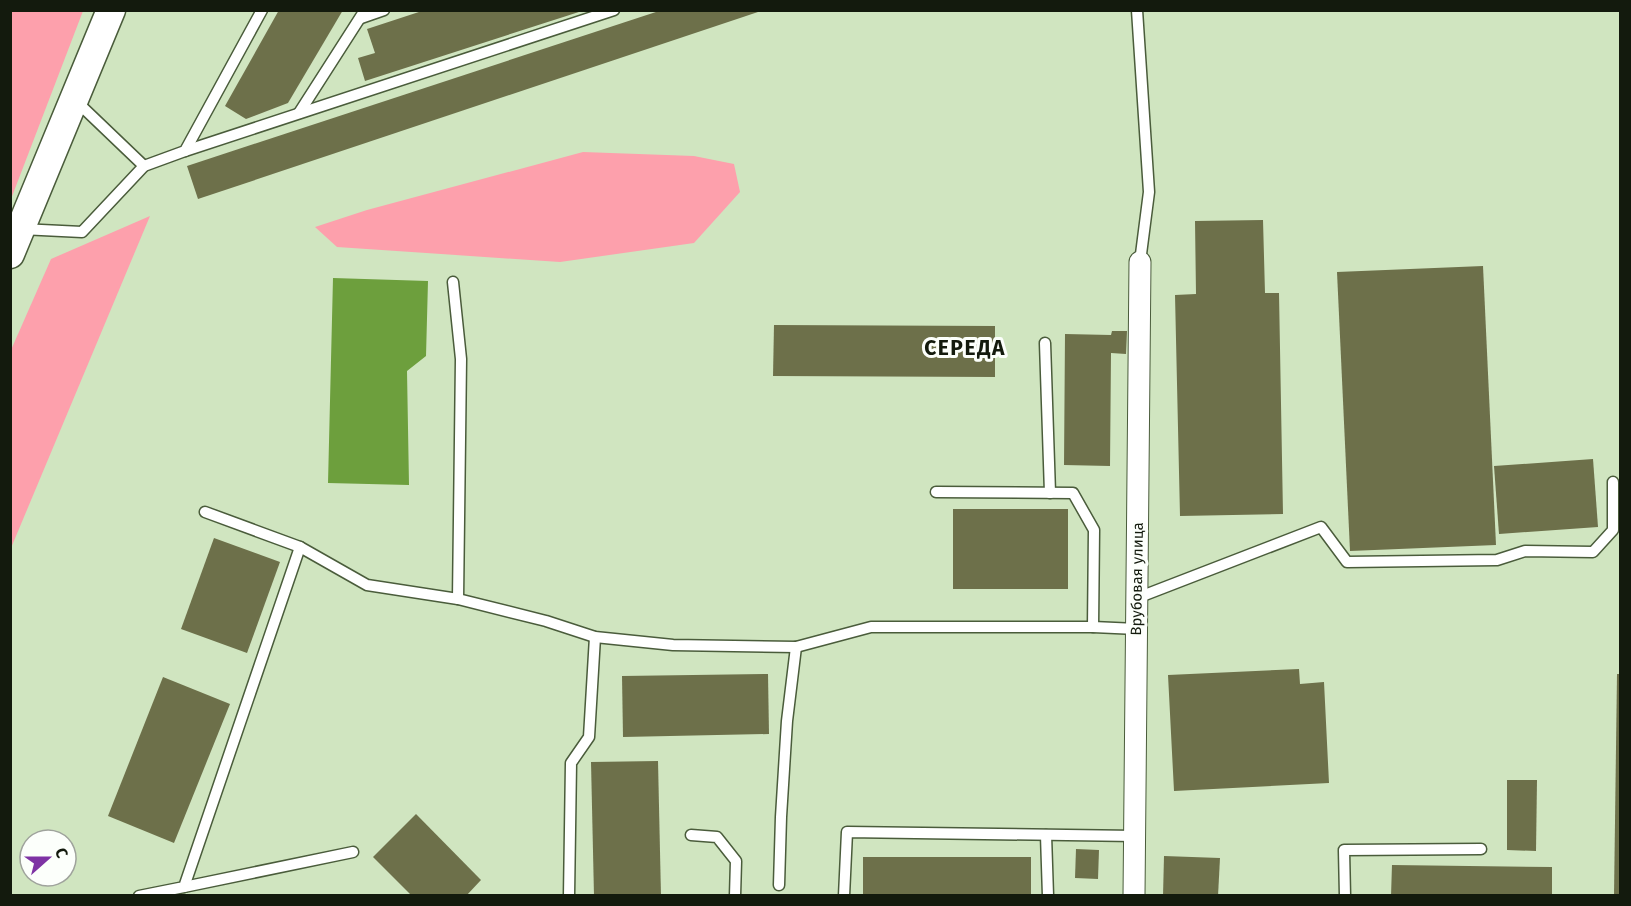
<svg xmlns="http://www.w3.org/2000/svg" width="1631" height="906" font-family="'Fira Sans',sans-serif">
  <rect width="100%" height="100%" fill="#d0e5c0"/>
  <!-- green -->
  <g fill="#fda0ac">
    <path d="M 11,10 L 83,11 L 11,199 L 10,11 Z"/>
    <path d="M 583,152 L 694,156 L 734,164 L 740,192 L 694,243 L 560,262 L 337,247 L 315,227 L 367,210 Z"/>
    <path d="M 150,216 L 11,548 L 11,350 L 51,259 Z"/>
  </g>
  <!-- water -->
  <path fill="#6d9f3d" d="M 333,278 L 428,281 L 426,356 L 407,371 L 409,485 L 328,483 Z"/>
  <!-- building -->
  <g fill="#6d704a">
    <path d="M 279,10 L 343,10 L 288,103 L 246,119 L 225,106 Z"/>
    <path d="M 425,10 L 582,10 L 582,11 L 365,81 L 358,58 L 375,53 L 367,29 Z"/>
    <path d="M 662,10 L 761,11 L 198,199 L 187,166 Z"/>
    <path d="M 1263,220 L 1265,293 L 1279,293 L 1283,514 L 1180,516 L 1175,295 L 1196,294 L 1195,221 Z"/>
    <path d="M 1483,266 L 1496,545 L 1350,551 L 1337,272 Z"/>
    <path d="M 774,325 L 995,326 L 995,377 L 773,376 Z"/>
    <path d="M 1112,331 L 1127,331 L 1126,354 L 1111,353 L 1110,466 L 1064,465 L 1065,334 L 1111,335 Z"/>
    <path d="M 1593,459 L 1598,527 L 1499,534 L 1494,466 Z"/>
    <rect x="953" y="509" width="115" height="80"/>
    <path d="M 214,538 L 280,562 L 247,653 L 181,629 Z"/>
    <path d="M 1299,669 L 1300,684 L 1324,682 L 1329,783 L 1174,791 L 1168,675 Z"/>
    <path d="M 768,674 L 769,734 L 623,737 L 622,676 Z"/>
    <path d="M 1617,674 L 1620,674 L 1620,896 L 1614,896 Z"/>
    <path d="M 163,677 L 230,704 L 174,843 L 108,816 Z"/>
    <path d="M 658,761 L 661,896 L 594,896 L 591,762 Z"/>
    <path d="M 1507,780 L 1537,780 L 1536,851 L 1507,850 Z"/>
    <path d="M 416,814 L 481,880 L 466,896 L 412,896 L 373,857 Z"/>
    <path d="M 1076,849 L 1099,850 L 1098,879 L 1075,878 Z"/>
    <path d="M 1164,856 L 1220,858 L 1218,896 L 1163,896 Z"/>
    <rect x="863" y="857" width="168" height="39"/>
    <path d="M 1392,865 L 1552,867 L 1552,896 L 1391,896 Z"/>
  </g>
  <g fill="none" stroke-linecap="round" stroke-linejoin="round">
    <!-- service casing -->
    <g stroke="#4a5c3b" stroke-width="13">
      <g id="service">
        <path d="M 1137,10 L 1149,192 L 1140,262"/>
        <path d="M 361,18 L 384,10"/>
        <path d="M 75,100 L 144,166"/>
        <path d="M 299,113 L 365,10"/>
        <path d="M 185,151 L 614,10"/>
        <path d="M 21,229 L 82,232 L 144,166 L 185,151 L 262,10"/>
        <path d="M 453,282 L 461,359 L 458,599"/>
        <path d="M 1045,343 L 1050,493"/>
        <path d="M 936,492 L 1073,493 L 1094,530 L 1093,627"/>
        <path d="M 205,512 L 300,547 L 367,585 L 458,599 L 546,621 L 595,637 L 673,645 L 796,647 L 871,627 L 1093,627 L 1137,629"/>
        <path d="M 1137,598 L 1321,527 L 1347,562 L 1497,560 L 1525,551 L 1593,552 L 1613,530 L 1613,482"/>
        <path d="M 691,835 L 717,837 L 736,861 L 735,896"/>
        <path d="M 1046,835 L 1048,896"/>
        <path d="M 779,885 L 781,817 L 787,721 L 796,647"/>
        <path d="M 184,887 L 353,852"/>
        <path d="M 139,896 L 184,887 L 300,547"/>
        <path d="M 569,896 L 571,763 L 589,737 L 595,637"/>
        <path d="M 844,896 L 847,832 L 1135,836"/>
        <path d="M 1345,896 L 1344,850 L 1481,849"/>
      </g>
    </g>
    <!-- minor casing -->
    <g stroke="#4a5c3b" stroke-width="23">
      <path id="minor" d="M 1134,896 L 1140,262"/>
    </g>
    <!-- secondary casing -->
    <g stroke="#4a5c3b" stroke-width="31">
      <path id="secondary" d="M 10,254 L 111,10"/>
    </g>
    <!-- service -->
    <use href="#service" stroke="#fff" stroke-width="10"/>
    <!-- minor -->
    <use href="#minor" stroke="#fff" stroke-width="21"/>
    <!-- secondary -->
    <use href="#secondary" stroke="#fff" stroke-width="28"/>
  </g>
  <g text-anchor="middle" stroke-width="6" stroke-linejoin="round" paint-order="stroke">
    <!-- street labels -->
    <g font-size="15" fill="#131a0d" stroke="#fcfffb">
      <text transform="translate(1137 579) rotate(-89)" y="5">Врубовая улица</text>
    </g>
    <!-- district labels -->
    <g font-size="21" font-weight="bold" letter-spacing="1.5" fill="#131a0d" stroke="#fcfffb">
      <text x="965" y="355">СЕРЕДА</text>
    </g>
  </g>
  <!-- border -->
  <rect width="1631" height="906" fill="none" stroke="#131a0d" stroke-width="24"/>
  <!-- north arrow -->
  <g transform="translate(48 858) rotate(69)"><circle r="28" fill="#fcfffb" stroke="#9fa39c" stroke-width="1.5"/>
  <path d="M0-4.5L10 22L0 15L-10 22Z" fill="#7e33a4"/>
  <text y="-9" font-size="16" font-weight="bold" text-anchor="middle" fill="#131a0d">С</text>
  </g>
</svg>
